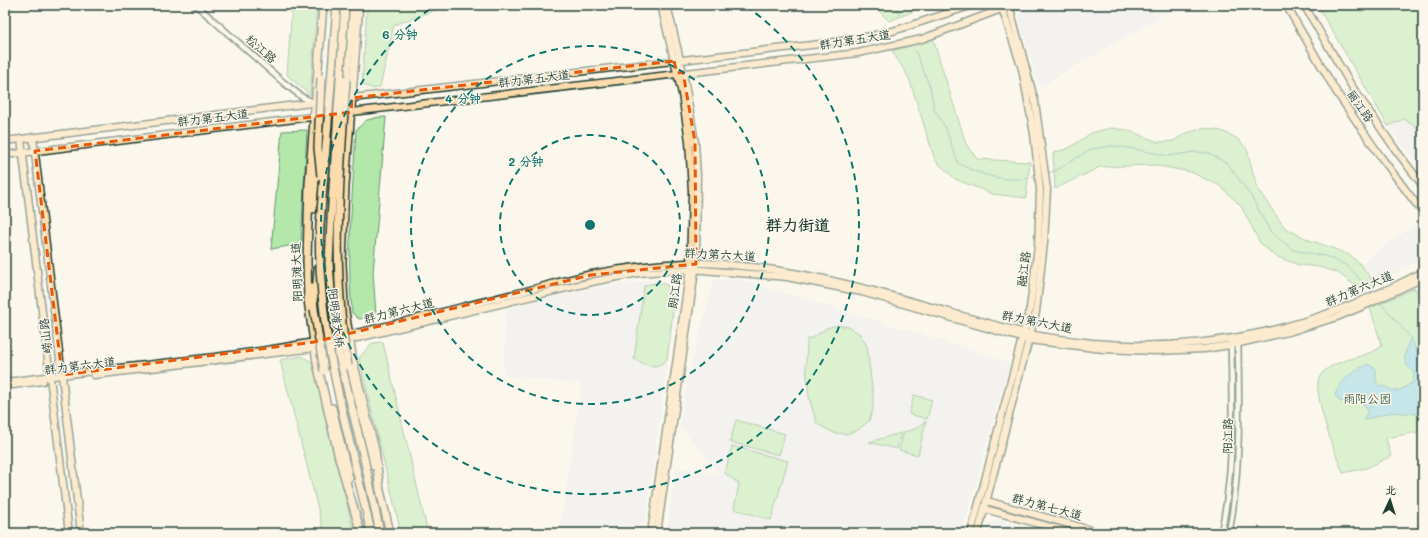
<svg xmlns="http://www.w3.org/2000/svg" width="1428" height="538" font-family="Mali,'LXGW WenKai TC',sans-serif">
  <rect width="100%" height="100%" fill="#fbf7ec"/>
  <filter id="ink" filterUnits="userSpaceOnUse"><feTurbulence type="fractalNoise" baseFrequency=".025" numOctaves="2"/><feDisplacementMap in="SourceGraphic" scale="8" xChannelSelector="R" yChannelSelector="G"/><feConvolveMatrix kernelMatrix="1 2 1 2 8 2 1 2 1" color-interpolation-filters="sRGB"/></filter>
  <g filter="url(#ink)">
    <!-- built -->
    <g fill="#e9ebef">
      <path d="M 1027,5 L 1180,5 L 1040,87 L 1019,22 L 1020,10 Z"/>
      <path d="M 1404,119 L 1423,132 L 1423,173 L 1388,126 Z"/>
      <path d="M 1416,224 L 1423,234 L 1423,259 L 1375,284 L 1361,265 L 1374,253 Z"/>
      <path d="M 664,279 L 678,292 L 645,522 L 634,528 L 560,531 L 581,384 L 503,376 L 506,308 L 595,287 Z"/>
      <path d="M 714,279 L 743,280 L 951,343 L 1009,363 L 962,533 L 672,533 L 668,524 L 676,467 L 720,474 L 680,426 L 689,372 Z"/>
      <path d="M 997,520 L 1045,533 L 986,533 L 988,524 Z"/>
    </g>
    <!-- green -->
    <g fill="#b3e8aa" stroke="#69926f">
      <path d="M 292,5 L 317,5 L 310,95 L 287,75 Z"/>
      <path d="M 367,5 L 450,5 L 394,25 L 380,87 L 373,89 L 362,84 Z"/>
      <path d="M 873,5 L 911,5 L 914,11 L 889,21 Z"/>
      <path d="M 1317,5 L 1423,5 L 1423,132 L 1404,119 L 1388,126 Z"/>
      <path d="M 933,39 L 966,144 L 977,159 L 1030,162 L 1026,198 L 992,194 L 955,179 L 935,160 L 909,78 L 892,51 Z"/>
      <path d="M 379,117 L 386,117 L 373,273 L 376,315 L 359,319 L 352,313 C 346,252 353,191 356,130 L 367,120 Z"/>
      <path d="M 1111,128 L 1127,130 L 1158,142 L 1173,141 L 1187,133 L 1203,128 L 1222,131 L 1238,139 L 1247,149 L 1257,188 L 1285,228 L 1309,240 L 1330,247 L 1351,256 L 1361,265 L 1375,284 L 1357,292 L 1353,284 L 1338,273 L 1319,267 L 1299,265 L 1275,256 L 1260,243 L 1241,206 L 1220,186 L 1191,172 L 1153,165 L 1100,167 L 1055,189 L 1053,153 L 1069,148 L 1091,133 Z"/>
      <path d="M 307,130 L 301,244 L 271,249 L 282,131 Z"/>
      <path d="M 658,283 L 667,285 L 675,295 L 667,359 C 656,371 646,365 634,359 L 644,286 L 650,284 Z"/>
      <path d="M 1415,288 L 1423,307 L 1423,431 L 1386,438 L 1391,456 L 1367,468 L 1343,473 C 1336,456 1312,394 1319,378 C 1320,375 1325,370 1327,369 C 1342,358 1369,357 1382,346 L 1370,308 Z"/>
      <path d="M 837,325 L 849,327 L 860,334 L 867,346 L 873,396 L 873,409 L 869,421 L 858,430 L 846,434 L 834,433 L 817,424 L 809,397 L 806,367 L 807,339 L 812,338 L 827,328 Z"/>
      <path d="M 383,342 L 428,533 L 401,533 L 359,358 L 372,343 Z"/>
      <path d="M 302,356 L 313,363 L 354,533 L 324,533 L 280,360 Z"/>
      <path d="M 914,395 L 932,400 L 927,419 L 909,414 Z"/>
      <path d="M 736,420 L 785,434 L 779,455 L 730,442 Z"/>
      <path d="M 926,421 L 918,455 L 899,450 L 904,432 L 915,429 Z"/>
      <path d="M 901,433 L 897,449 L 869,442 Z"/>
      <path d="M 732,446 L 788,461 L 771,520 L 734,509 L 739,484 L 725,473 Z"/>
    </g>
    <!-- water -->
    <path fill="#85d1e5" stroke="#5c969e" d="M 1411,337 L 1422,366 L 1420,386 L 1423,388 L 1423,410 L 1416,414 L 1392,412 L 1364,420 L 1368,410 L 1361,401 L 1353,398 L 1341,402 L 1335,395 C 1341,379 1353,372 1367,364 L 1376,369 L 1376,382 L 1380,386 C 1385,386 1387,388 1392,390 C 1400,393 1406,386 1413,382 L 1414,372 C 1400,363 1405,351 1411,337 Z"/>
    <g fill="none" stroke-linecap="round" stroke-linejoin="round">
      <!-- stream -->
      <g stroke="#5c969e" stroke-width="1">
        <path d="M 895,5 L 900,15"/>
        <path d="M 915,50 L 930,87 L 934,109 L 945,127 L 958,163 C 981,176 1009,184 1036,176"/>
        <path d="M 1047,173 L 1057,170 L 1091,149 L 1113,146 L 1135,149 L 1168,156 L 1195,152 L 1208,153 L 1228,164 L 1251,196 L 1270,231 L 1293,250 L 1325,256 L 1348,266 L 1373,294"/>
        <path d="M 1379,301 L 1411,338"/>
      </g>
      <!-- minor casing -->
      <g stroke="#1f3d34" stroke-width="8">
        <g id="minor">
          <path d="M 196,5 L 283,82 L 302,97 L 313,102"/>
          <path d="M 1221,533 C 1235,470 1232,404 1231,340"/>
          <path d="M 1229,533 C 1241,470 1239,405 1238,341"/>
        </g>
      </g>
      <!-- major casing -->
      <g stroke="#1f3d34" stroke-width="9">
        <g id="major">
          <path d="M 1286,5 L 1337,93 L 1381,157 L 1423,213"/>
          <path d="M 1304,5 L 1351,85 L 1395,149 L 1423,186"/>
          <path d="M 33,137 L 81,533"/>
          <path d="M 21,139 L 69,533"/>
          <path d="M 5,141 L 352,98 L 829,43 L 871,36 L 893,31 L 973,5"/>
          <path d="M 5,155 L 360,111 L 858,53 L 922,39 L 1012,5"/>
          <path d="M 94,375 L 315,348 L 596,281 L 639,273 L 690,269 L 787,277 L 862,292 L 1029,340 L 1103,349 L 1156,351 L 1204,349 L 1231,345 L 1292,331 L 1337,317 L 1368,304 L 1423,278"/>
          <path d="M 5,382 C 61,375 116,368 172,362 C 232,355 292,348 352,334 C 409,321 465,306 522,292 C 545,286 569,279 592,274 C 623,268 655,264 686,263 C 708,262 730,265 752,267 C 844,277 931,309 1021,332 C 1044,338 1069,340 1093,343 C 1213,354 1317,327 1423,272"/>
          <path d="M 5,386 L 43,381"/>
          <path d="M 987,501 L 1101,533"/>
          <path d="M 985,509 L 1072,533"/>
          <path d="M 651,533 L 690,269 L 692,191 L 689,141 L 682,94 L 661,5"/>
          <path d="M 657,533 L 696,264 L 697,175 L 695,142 L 683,72 L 667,5"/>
          <path d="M 971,533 L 1030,308 L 1038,246 L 1040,190 L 1034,134 L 1022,69 L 1001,5"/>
          <path d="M 978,533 L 1036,312 L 1044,243 L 1047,189 L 1035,102 L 1009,5"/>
        </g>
      </g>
      <!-- highway casing -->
      <g stroke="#1f3d34" stroke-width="10">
        <g id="highway">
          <path d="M 323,5 L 309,184 L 307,261 L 308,300 L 317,363 L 339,458 L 361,533"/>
          <path d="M 359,5 L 345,186 L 342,263 L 344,305 L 353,361 L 375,450 L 380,490 L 390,533"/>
          <path d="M 346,80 L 353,5"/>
          <path d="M 313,209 L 317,156"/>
          <path d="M 332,275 L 338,300"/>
          <path d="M 312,288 L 314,309"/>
          <path d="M 316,295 L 318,268"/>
          <path d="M 348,366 L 374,466"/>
          <path d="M 332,408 L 349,478"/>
        </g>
      </g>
      <!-- minor -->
      <use href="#minor" stroke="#fbf7ec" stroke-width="4.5"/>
      <!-- major -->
      <use href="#major" stroke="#fcdcac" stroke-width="6"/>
      <!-- highway -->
      <use href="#highway" stroke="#fcdcac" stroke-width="7"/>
      <!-- highway-bridge casing -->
      <g stroke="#1f3d34" stroke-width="10" stroke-linecap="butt">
        <g id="highway-bridge">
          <path d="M 337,5 L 320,225 C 315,330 349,431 371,533"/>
          <path d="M 345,5 L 331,219 L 329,263 L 331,292 L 339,355 L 364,458 L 380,533"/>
          <path d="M 346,80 C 340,175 331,271 348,366"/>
          <path d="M 321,176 L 318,148 L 321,78"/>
          <path d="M 314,309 L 324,371"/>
        </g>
      </g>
      <!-- highway-bridge -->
      <use href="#highway-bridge" stroke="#fcdcac" stroke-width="7"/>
    </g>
  </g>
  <!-- marked area -->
  <path d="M0 0H1428V538H0ZM 674,61 L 677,73 L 683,72 L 695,142 L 696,264 L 591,275 L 314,342 L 62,375 L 35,151 L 351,112 L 352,98 Z" fill="#fbf7ec" fill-opacity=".55" fill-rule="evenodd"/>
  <path fill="none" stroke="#e8590c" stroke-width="3" stroke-dasharray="8 5" stroke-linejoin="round" d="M 674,61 L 677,73 L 683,72 L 695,142 L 696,264 L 591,275 L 314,342 L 62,375 L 35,151 L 351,112 L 352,98 Z"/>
  <!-- distance rings -->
  <g fill="none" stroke="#0f766e" stroke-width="2" stroke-dasharray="7 5">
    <circle cx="590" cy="225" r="90"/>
    <circle cx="590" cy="225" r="179"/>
    <path d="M746 6A269 269 0 1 1 434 6"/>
  </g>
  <g text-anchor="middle" stroke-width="3" stroke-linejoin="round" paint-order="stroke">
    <!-- street labels -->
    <g font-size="12" fill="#1f3d34" stroke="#fbf7ec">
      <text transform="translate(855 40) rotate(-9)" y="4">群力第五大道</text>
      <text transform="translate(261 49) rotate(41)" y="4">松江路</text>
      <text transform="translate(534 79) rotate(-7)" y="4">群力第五大道</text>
      <text transform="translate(1360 106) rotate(55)" y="4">丽江路</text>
      <text transform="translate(213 118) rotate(-7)" y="4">群力第五大道</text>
      <text transform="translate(720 255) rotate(3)" y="4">群力第六大道</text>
      <text transform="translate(1024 269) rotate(-83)" y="4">融江路</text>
      <text transform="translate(297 272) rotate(-92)" y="4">阳明滩大道</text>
      <text transform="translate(1359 289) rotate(-23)" y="4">群力第六大道</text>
      <text transform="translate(675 291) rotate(-82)" y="4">朗江路</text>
      <text transform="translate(399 311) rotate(-14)" y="4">群力第六大道</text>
      <text transform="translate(336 318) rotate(83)" y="4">阳明滩大桥</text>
      <text transform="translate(1037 322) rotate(11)" y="4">群力第六大道</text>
      <text transform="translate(46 336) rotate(-97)" y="4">崂山路</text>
      <text transform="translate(80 366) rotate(-7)" y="4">群力第六大道</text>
      <text transform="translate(1228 436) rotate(-89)" y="4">阳江路</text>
      <text transform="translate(1047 507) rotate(15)" y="4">群力第七大道</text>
    </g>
    <!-- park labels -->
    <g font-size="12" fill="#3d5f4c" stroke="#fbf7ec">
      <text x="1367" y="403">雨阳公园</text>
    </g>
    <!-- district labels -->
    <g font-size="16" font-weight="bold" fill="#1f3d34" stroke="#fbf7ec">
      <text x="798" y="231">群力街道</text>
    </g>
  </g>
  <circle cx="590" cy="225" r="6" fill="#0f766e" stroke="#fbf7ec" stroke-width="2"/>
  <g font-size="12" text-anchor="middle" font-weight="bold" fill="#0f766e" stroke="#fbf7ec" stroke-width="3" stroke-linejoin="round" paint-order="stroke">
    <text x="400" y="39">6 分钟</text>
    <text x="463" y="103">4 分钟</text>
    <text x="526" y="166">2 分钟</text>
  </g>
  <!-- margin -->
  <rect width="1428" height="538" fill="none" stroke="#fbf7ec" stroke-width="20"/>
  <rect x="10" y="10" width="1408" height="518" fill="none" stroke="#1f3d34" stroke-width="1.5" filter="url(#ink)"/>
  <!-- north arrow -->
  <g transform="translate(1390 500) rotate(4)" stroke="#fbf7ec" stroke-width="3" paint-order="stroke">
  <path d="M0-3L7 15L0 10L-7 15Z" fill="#1f3d34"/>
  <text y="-6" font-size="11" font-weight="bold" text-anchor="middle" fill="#1f3d34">北</text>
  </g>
</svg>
